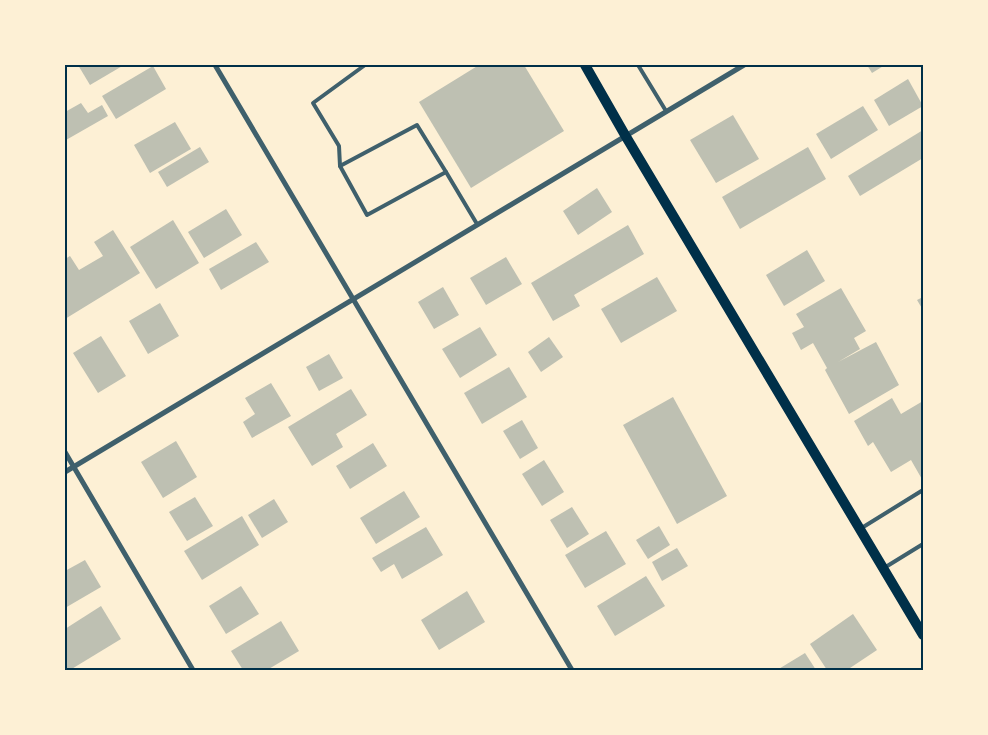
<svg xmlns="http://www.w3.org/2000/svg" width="988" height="735" font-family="Literata,serif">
  <rect width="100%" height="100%" fill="#fdf0d5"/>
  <!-- building -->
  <g fill="#bec0b2">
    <path d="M 78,65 L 124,65 L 90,85 Z"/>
    <path d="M 479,65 L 524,65 L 564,131 L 471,188 L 419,102 Z"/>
    <path d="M 867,65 L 885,65 L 872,73 Z"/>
    <path d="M 153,66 L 166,89 L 116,119 L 102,96 Z"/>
    <path d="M 908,79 L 923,106 L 889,126 L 874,100 Z"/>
    <path d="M 81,103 L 88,113 L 102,105 L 108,116 L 66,140 L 65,112 Z"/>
    <path d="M 863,106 L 878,130 L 831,159 L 816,134 Z"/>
    <path d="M 733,115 L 759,159 L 716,183 L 690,140 Z"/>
    <path d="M 175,122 L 191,149 L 150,173 L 134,145 Z"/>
    <path d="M 923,130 L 923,158 L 860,196 L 848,176 Z"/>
    <path d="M 200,147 L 209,162 L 167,187 L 158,172 Z"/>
    <path d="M 808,147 L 826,179 L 740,229 L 722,197 Z"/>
    <path d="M 597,188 L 612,212 L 578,235 L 563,211 Z"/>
    <path d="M 226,209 L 242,235 L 204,258 L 188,232 Z"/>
    <path d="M 173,220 L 199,263 L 156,289 L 130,247 Z"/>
    <path d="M 628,225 L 644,254 L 574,295 L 580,306 L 553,321 L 531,283 Z"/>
    <path d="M 113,230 L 140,273 L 65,319 L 65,259 L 70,256 L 79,270 L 103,256 L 94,242 Z"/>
    <path d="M 256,242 L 269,262 L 221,290 L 209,269 Z"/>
    <path d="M 807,250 L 825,281 L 784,306 L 766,275 Z"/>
    <path d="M 506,257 L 522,284 L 486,305 L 470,278 Z"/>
    <path d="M 657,277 L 677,311 L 621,343 L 601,309 Z"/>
    <path d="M 443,287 L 459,315 L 434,329 L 418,302 Z"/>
    <path d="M 841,288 L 866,331 L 854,338 L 860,349 L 838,362 L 876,342 L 899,385 L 849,414 L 825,370 L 827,368 L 813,343 L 801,350 L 792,333 L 804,327 L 796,314 Z"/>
    <path d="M 923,297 L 923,310 L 917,300 Z"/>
    <path d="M 160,303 L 179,336 L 148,354 L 129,321 Z"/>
    <path d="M 480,327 L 497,355 L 460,378 L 442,349 Z"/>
    <path d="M 101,336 L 126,376 L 98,393 L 73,353 Z"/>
    <path d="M 549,337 L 563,357 L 541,372 L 528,352 Z"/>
    <path d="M 329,354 L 343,378 L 319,391 L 306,367 Z"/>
    <path d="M 509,367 L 527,397 L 482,424 L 464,393 Z"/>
    <path d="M 271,383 L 291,416 L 252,438 L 243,422 L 255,414 L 245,398 Z"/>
    <path d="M 351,389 L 367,415 L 336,434 L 343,447 L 312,466 L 288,427 Z"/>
    <path d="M 673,397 L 727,496 L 677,524 L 623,425 Z"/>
    <path d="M 892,398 L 901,414 L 923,401 L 923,481 L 911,460 L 891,472 L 873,442 L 868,446 L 854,421 Z"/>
    <path d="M 522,420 L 538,448 L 520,459 L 503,431 Z"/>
    <path d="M 176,441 L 197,477 L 163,498 L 141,462 Z"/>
    <path d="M 373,443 L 387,466 L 350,489 L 336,466 Z"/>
    <path d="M 544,460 L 564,492 L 542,506 L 522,474 Z"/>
    <path d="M 404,491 L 420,517 L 376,544 L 360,518 Z"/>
    <path d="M 195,497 L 213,526 L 187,541 L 169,512 Z"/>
    <path d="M 274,499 L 288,522 L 262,538 L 248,515 Z"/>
    <path d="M 572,507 L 589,534 L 567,548 L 550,520 Z"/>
    <path d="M 242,516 L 259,545 L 202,580 L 184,551 Z"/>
    <path d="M 659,526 L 670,545 L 648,559 L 636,540 Z"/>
    <path d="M 426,527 L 443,555 L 402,579 L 394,564 L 381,572 L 372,558 Z"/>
    <path d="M 606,531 L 626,564 L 585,588 L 565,555 Z"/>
    <path d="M 677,548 L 688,566 L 662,581 L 652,562 Z"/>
    <path d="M 85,560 L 101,587 L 65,608 L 65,571 Z"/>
    <path d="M 646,576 L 665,606 L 615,636 L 597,606 Z"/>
    <path d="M 241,586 L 259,614 L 226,634 L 209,606 Z"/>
    <path d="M 467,591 L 485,622 L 439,650 L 421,620 Z"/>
    <path d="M 101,606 L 121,639 L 70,670 L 65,670 L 65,629 Z"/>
    <path d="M 853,614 L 877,650 L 847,670 L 827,670 L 810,644 Z"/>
    <path d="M 281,621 L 299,651 L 267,670 L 243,670 L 231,651 Z"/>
    <path d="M 805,653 L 816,670 L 777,670 Z"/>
  </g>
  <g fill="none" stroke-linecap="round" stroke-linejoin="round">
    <!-- service -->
    <g stroke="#3f606c" stroke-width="4">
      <path d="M 365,65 L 313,103 L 339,146 L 340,166 L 367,215 L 446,172 L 477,224"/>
      <path d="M 638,65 L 666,111"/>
      <path d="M 340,166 L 417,125 L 446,172"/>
      <path d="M 860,529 L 923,490"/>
      <path d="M 884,568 L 923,544"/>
    </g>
    <!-- minor -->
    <g stroke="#3f606c" stroke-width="5">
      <path d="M 215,65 L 572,670"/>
      <path d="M 65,452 L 193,670"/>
      <path d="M 65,472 L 744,65"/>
    </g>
    <!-- secondary -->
    <path stroke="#003049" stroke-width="10" d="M 585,65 L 625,135 L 923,635"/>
  </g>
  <!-- border -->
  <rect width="988" height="735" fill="none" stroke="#fdf0d5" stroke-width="132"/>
  <rect x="66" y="66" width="856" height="603" fill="none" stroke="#003049" stroke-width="2"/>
</svg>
